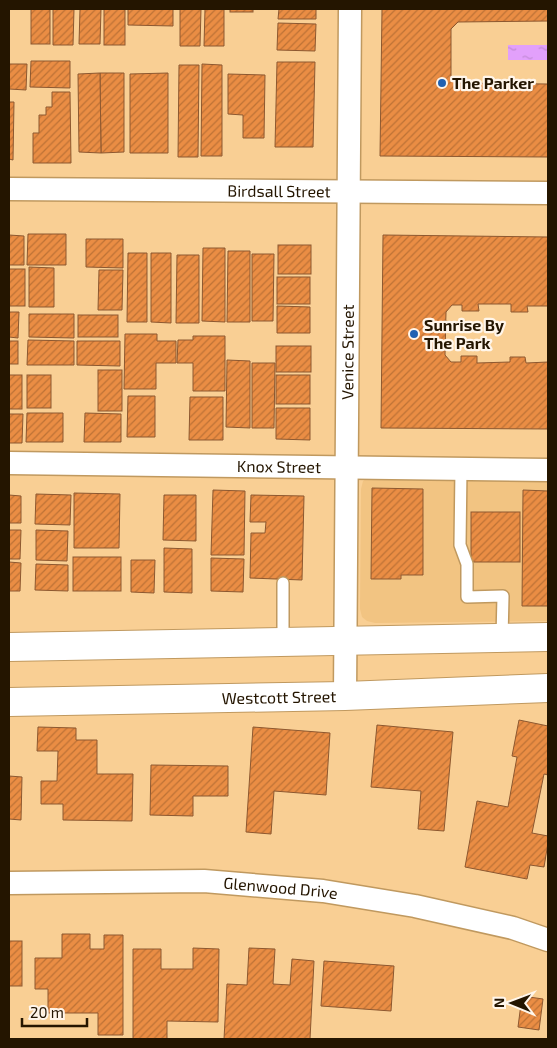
<svg xmlns="http://www.w3.org/2000/svg" width="557" height="1048" font-family="'Exo 2',sans-serif">
  <defs>
    <pattern id="water-ripples" width="26" height="14" patternUnits="userSpaceOnUse" patternTransform="scale(1.25)"><rect width="26" height="14" fill="#e2a0fb"/><path d="M2 4q2-2 4 0t4 0M15 11q2-2 4 0t4 0" fill="none" stroke="#c289d5"/></pattern>
    <pattern id="building-hatch" width="6" height="6" patternUnits="userSpaceOnUse" patternTransform="scale(1.25)"><rect width="6" height="6" fill="#ea8d44"/><path d="M-1 1l2-2M0 6l6-6M5 7l2-2" fill="none" stroke="#bd7236"/></pattern>
  </defs>
  <rect width="100%" height="100%" fill="#f9cf94"/>
  <!-- built -->
  <path fill="#f2c482" d="M 368,477 L 548,477 L 548,621 L 375,623 L 367,621 L 362,617 L 360,609 L 361,489 L 363,481 Z"/>
  <!-- water -->
  <rect fill="url(#water-ripples)" x="508" y="45" width="40" height="15"/>
  <!-- building -->
  <g fill="url(#building-hatch)" stroke="#8d5830">
    <rect x="31" y="9" width="19" height="35"/>
    <path d="M 53,9 L 74,9 L 73,45 L 53,45 Z"/>
    <path d="M 80,9 L 101,9 L 100,44 L 79,44 Z"/>
    <rect x="104" y="9" width="21" height="36"/>
    <path d="M 128,9 L 173,9 L 173,26 L 128,25 Z"/>
    <path d="M 180,9 L 201,9 L 200,46 L 180,46 Z"/>
    <path d="M 205,9 L 224,9 L 224,46 L 204,46 Z"/>
    <rect x="230" y="9" width="23" height="3"/>
    <path d="M 279,9 L 316,9 L 316,19 L 278,19 Z"/>
    <path d="M 382,9 L 548,9 L 548,21 L 458,22 L 451,29 L 451,77 L 457,83 L 548,84 L 548,157 L 380,156 Z"/>
    <path d="M 278,23 L 316,24 L 315,51 L 277,50 Z"/>
    <path d="M 31,61 L 70,61 L 70,88 L 30,87 Z"/>
    <path d="M 277,62 L 315,62 L 313,147 L 275,147 Z"/>
    <path d="M 9,64 L 27,64 L 26,90 L 9,89 Z"/>
    <path d="M 202,64 L 222,65 L 222,156 L 201,156 Z"/>
    <path d="M 179,65 L 199,65 L 198,157 L 178,157 Z"/>
    <path d="M 100,73 L 124,73 L 124,152 L 101,153 Z"/>
    <path d="M 100,73 L 101,153 L 79,152 L 78,74 Z"/>
    <path d="M 168,73 L 168,153 L 130,153 L 130,74 Z"/>
    <path d="M 228,74 L 265,75 L 264,138 L 243,138 L 243,115 L 228,114 Z"/>
    <path d="M 52,92 L 70,92 L 71,163 L 33,163 L 33,133 L 39,133 L 39,115 L 46,115 L 46,107 L 52,107 Z"/>
    <path d="M 9,102 L 14,102 L 13,160 L 9,159 Z"/>
    <path d="M 28,234 L 66,234 L 66,265 L 27,265 Z"/>
    <path d="M 9,235 L 24,236 L 24,265 L 9,265 Z"/>
    <path d="M 383,235 L 548,237 L 548,306 L 527,306 L 528,312 L 511,312 L 511,304 L 478,304 L 479,311 L 462,311 L 462,305 L 452,305 L 446,312 L 445,355 L 451,362 L 461,362 L 461,356 L 477,356 L 477,363 L 510,362 L 510,357 L 525,357 L 526,363 L 548,362 L 548,429 L 381,428 Z"/>
    <path d="M 86,239 L 123,239 L 123,268 L 86,267 Z"/>
    <rect x="278" y="245" width="33" height="29"/>
    <path d="M 203,248 L 225,248 L 225,322 L 202,321 Z"/>
    <path d="M 228,251 L 250,251 L 250,322 L 227,322 Z"/>
    <path d="M 128,253 L 147,253 L 147,322 L 127,322 Z"/>
    <path d="M 151,253 L 171,253 L 171,323 L 151,322 Z"/>
    <path d="M 252,254 L 274,254 L 273,321 L 252,321 Z"/>
    <path d="M 177,255 L 199,255 L 199,323 L 176,323 Z"/>
    <path d="M 29,267 L 54,268 L 54,307 L 29,307 Z"/>
    <rect x="9" y="269" width="16" height="37"/>
    <path d="M 99,270 L 123,270 L 122,310 L 98,310 Z"/>
    <rect x="277" y="277" width="33" height="27"/>
    <path d="M 277,306 L 310,307 L 310,333 L 277,333 Z"/>
    <path d="M 9,312 L 19,312 L 18,338 L 9,337 Z"/>
    <path d="M 29,314 L 74,314 L 74,338 L 29,337 Z"/>
    <rect x="78" y="315" width="40" height="22"/>
    <path d="M 125,334 L 157,334 L 157,341 L 176,341 L 176,363 L 156,363 L 156,389 L 124,389 Z"/>
    <path d="M 193,336 L 225,336 L 225,391 L 193,391 L 193,363 L 177,363 L 178,340 L 193,340 Z"/>
    <path d="M 28,340 L 74,341 L 74,365 L 27,365 Z"/>
    <rect x="9" y="341" width="9" height="23"/>
    <path d="M 77,341 L 120,341 L 120,366 L 77,365 Z"/>
    <rect x="276" y="346" width="35" height="26"/>
    <path d="M 227,360 L 250,361 L 250,428 L 226,427 Z"/>
    <path d="M 252,363 L 275,363 L 274,428 L 252,428 Z"/>
    <rect x="98" y="370" width="24" height="41"/>
    <rect x="9" y="375" width="13" height="34"/>
    <rect x="27" y="375" width="24" height="33"/>
    <rect x="276" y="375" width="34" height="29"/>
    <path d="M 128,396 L 155,396 L 155,437 L 127,437 Z"/>
    <path d="M 190,397 L 223,397 L 223,440 L 189,440 Z"/>
    <path d="M 276,408 L 310,408 L 310,440 L 276,439 Z"/>
    <path d="M 27,413 L 63,413 L 63,442 L 26,442 Z"/>
    <path d="M 85,413 L 121,414 L 121,442 L 84,442 Z"/>
    <path d="M 9,414 L 23,414 L 22,443 L 9,443 Z"/>
    <path d="M 372,488 L 423,489 L 423,575 L 401,575 L 401,579 L 371,579 Z"/>
    <path d="M 213,490 L 245,491 L 244,555 L 211,555 Z"/>
    <path d="M 523,490 L 548,491 L 548,606 L 522,606 Z"/>
    <path d="M 74,493 L 120,494 L 119,548 L 74,548 Z"/>
    <path d="M 36,494 L 71,495 L 70,525 L 35,524 Z"/>
    <path d="M 9,495 L 21,496 L 21,523 L 9,523 Z"/>
    <path d="M 164,495 L 196,495 L 196,541 L 163,540 Z"/>
    <path d="M 251,495 L 304,496 L 302,580 L 250,578 L 251,533 L 265,533 L 266,522 L 250,522 Z"/>
    <rect x="471" y="512" width="49" height="50"/>
    <path d="M 9,530 L 21,530 L 20,559 L 9,559 Z"/>
    <path d="M 36,530 L 68,531 L 67,561 L 36,560 Z"/>
    <path d="M 164,548 L 192,549 L 192,593 L 164,592 Z"/>
    <rect x="73" y="557" width="48" height="34"/>
    <path d="M 211,558 L 244,559 L 243,592 L 211,591 Z"/>
    <path d="M 131,560 L 155,560 L 154,593 L 131,592 Z"/>
    <path d="M 9,562 L 21,563 L 20,591 L 9,591 Z"/>
    <path d="M 36,564 L 68,565 L 68,591 L 35,590 Z"/>
    <path d="M 519,720 L 548,726 L 548,775 L 544,774 L 532,833 L 548,836 L 548,843 L 544,867 L 530,865 L 527,879 L 465,867 L 477,801 L 508,807 L 517,757 L 512,756 Z"/>
    <path d="M 377,725 L 453,732 L 444,831 L 418,829 L 421,791 L 371,787 Z"/>
    <path d="M 38,727 L 76,728 L 76,740 L 97,740 L 97,774 L 133,774 L 132,821 L 63,820 L 63,804 L 41,804 L 41,781 L 57,781 L 58,751 L 37,751 Z"/>
    <path d="M 253,727 L 330,733 L 326,795 L 274,791 L 271,834 L 246,832 Z"/>
    <path d="M 151,765 L 228,766 L 228,796 L 193,796 L 193,816 L 150,815 Z"/>
    <path d="M 9,776 L 22,777 L 21,820 L 9,819 Z"/>
    <path d="M 62,934 L 90,934 L 90,949 L 104,949 L 104,935 L 123,935 L 123,1035 L 98,1035 L 98,1013 L 48,1013 L 48,989 L 35,989 L 35,958 L 62,958 Z"/>
    <rect x="9" y="941" width="13" height="45"/>
    <path d="M 193,948 L 219,949 L 218,1022 L 167,1021 L 167,1039 L 133,1039 L 133,949 L 161,949 L 161,969 L 193,969 Z"/>
    <path d="M 249,948 L 275,949 L 273,984 L 290,985 L 292,959 L 314,961 L 310,1039 L 224,1039 L 227,984 L 247,985 Z"/>
    <path d="M 324,961 L 394,966 L 391,1011 L 321,1006 Z"/>
    <path d="M 522,996 L 543,999 L 539,1030 L 518,1027 Z"/>
  </g>
  <g fill="none" stroke-linecap="round" stroke-linejoin="round">
    <!-- lane casing -->
    <g stroke="#c0995f" stroke-width="14">
      <g id="lane">
        <path d="M 461,469 L 460,545 L 467,564 L 467,597 L 503,596 L 502,638"/>
        <path d="M 283,583 L 283,641"/>
      </g>
    </g>
    <!-- street casing -->
    <g stroke="#c0995f" stroke-width="25">
      <g id="street">
        <path id="s1" d="M 9,189 L 548,193"/>
        <path id="s2" d="M 9,463 L 548,470"/>
        <path id="s3" d="M 345,696 L 350,9"/>
        <path id="s4" d="M 9,883 L 204,881 L 323,891 L 415,906 L 513,928 L 548,940"/>
      </g>
    </g>
    <!-- secondary casing -->
    <g stroke="#c0995f" stroke-width="30">
      <g id="secondary">
        <path d="M 9,647 L 548,637"/>
        <path id="s5" d="M 9,702 L 345,696 L 548,688"/>
      </g>
    </g>
    <!-- lane -->
    <use href="#lane" stroke="#fff" stroke-width="11"/>
    <!-- street -->
    <use href="#street" stroke="#fff" stroke-width="22"/>
    <!-- secondary -->
    <use href="#secondary" stroke="#fff" stroke-width="28"/>
  </g>
  <!-- markers -->
  <g fill="#2061b2" stroke="#fff6eb" stroke-width="2">
    <circle cx="442" cy="83" r="5"/>
    <circle cx="414" cy="334" r="5"/>
  </g>
  <g text-anchor="middle" stroke-width="4.5" stroke-linejoin="round" paint-order="stroke">
    <!-- poi labels -->
    <g font-size="16" font-weight="bold" fill="#241500" stroke="#fff6eb" text-anchor="start">
      <text x="452" y="89">The Parker</text>
      <text x="424" y="331">Sunrise By<tspan x="424" dy="18">The Park</tspan></text>
    </g>
    <!-- street labels -->
    <g font-size="16" fill="#241500" stroke="#fff6eb">
      <text dy="6" stroke="none"><textPath href="#s1" startOffset="270">Birdsall Street</textPath></text>
      <text dy="6" stroke="none"><textPath href="#s3" startOffset="344">Venice Street</textPath></text>
      <text dy="6" stroke="none"><textPath href="#s2" startOffset="270">Knox Street</textPath></text>
      <text dy="6" stroke="none"><textPath href="#s5" startOffset="270">Westcott Street</textPath></text>
      <text dy="6" stroke="none"><textPath href="#s4" startOffset="272">Glenwood Drive</textPath></text>
    </g>
  </g>
  <!-- border -->
  <rect width="557" height="1048" fill="none" stroke="#241500" stroke-width="20"/>
  <!-- north arrow -->
  <g transform="translate(512 1003) rotate(271)" stroke="#fff6eb" stroke-width="4" paint-order="stroke">
  <path d="M0-4L9 19L0 12L-9 19Z" fill="#241500"/>
  <text y="-8" font-size="14" font-weight="bold" text-anchor="middle" fill="#241500">N</text>
  </g>
  <!-- scale -->
  <path d="M22 1018v8h65v-8" fill="none" stroke="#241500" stroke-width="2.5"/>
  <text x="30" y="1018" font-size="15" fill="#241500" stroke="#fff6eb" stroke-width="4" paint-order="stroke">20 m</text>
</svg>
